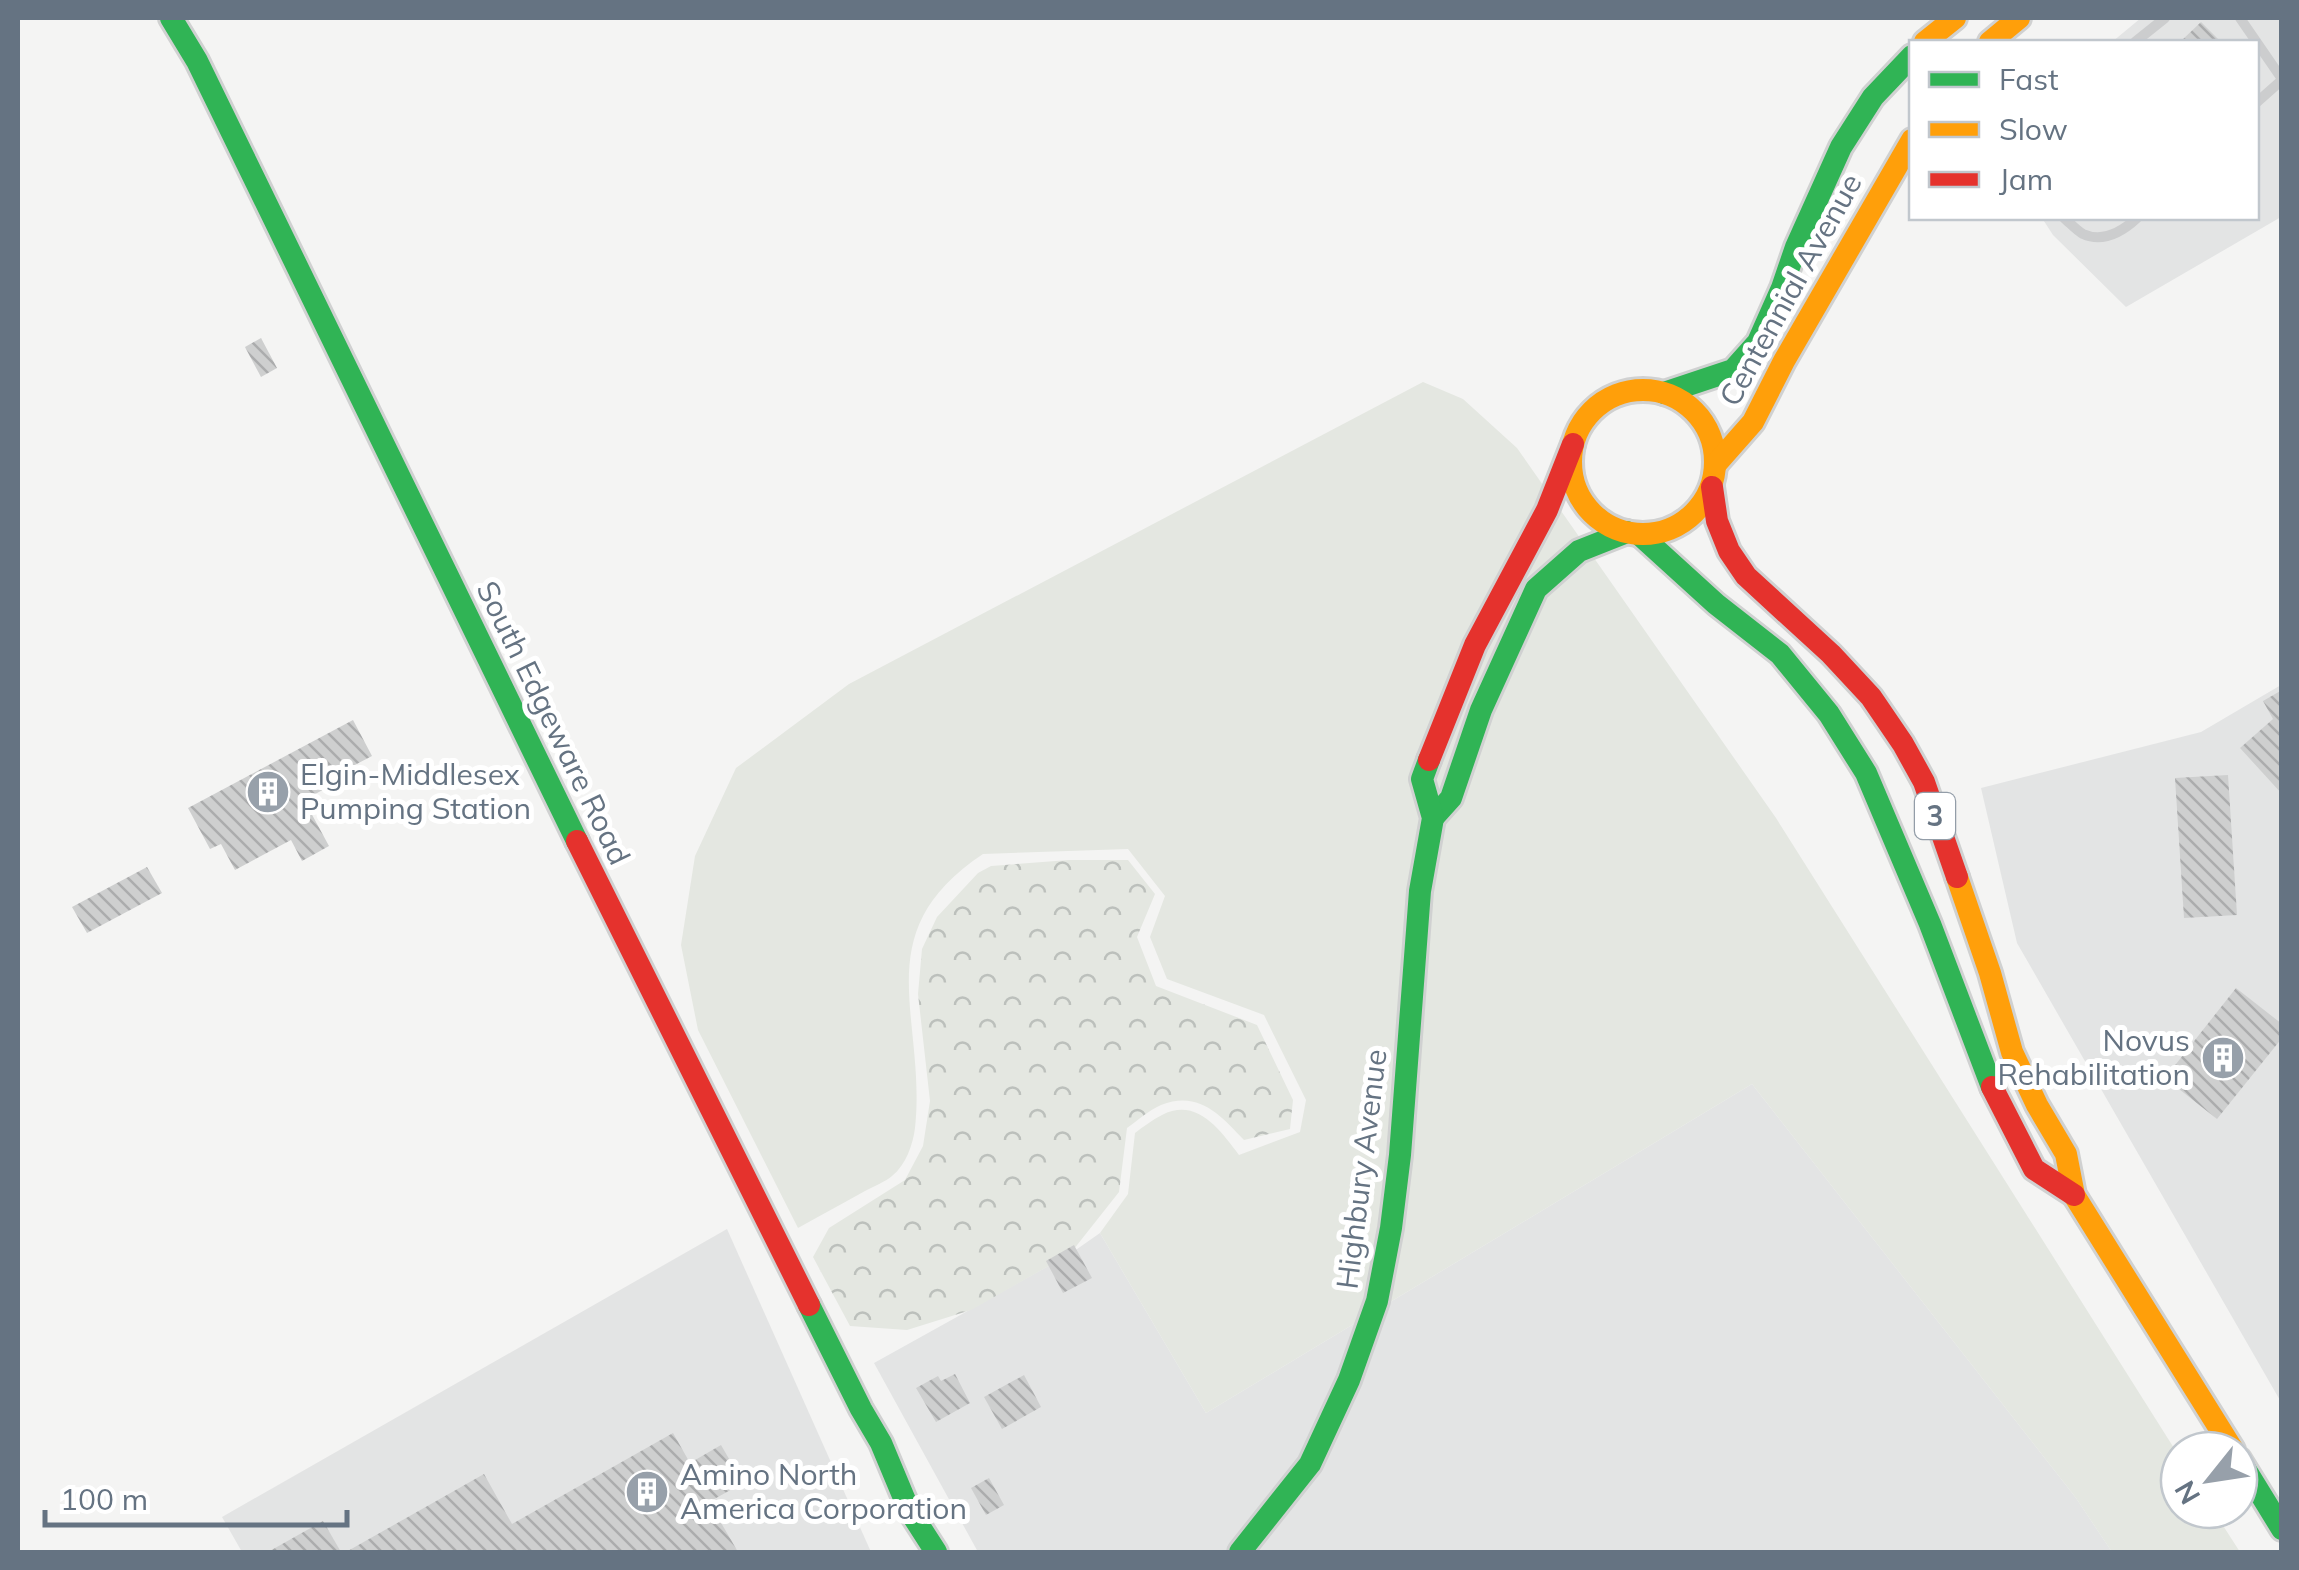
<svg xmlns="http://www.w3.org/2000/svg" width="2299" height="1570" font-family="Mulish,sans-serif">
  <defs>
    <pattern id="forest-crowns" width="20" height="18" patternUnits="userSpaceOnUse" patternTransform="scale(2.5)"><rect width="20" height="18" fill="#e4e7e1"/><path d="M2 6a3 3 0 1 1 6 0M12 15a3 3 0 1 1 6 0" fill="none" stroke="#bcc0bc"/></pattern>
    <pattern id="building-back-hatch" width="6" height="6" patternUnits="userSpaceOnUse" patternTransform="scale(2.5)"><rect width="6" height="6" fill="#cecfcf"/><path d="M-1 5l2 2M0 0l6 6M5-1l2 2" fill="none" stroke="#abacad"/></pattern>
  </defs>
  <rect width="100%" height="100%" fill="#f4f4f3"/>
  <!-- built -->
  <g fill="#e3e4e4">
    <path d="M 2141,18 L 2281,18 L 2281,217 L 2126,307 L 2053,235 L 2042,218 L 2256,218 L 2256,42 L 2112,42 Z"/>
    <path d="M 2281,685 L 2281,1402 L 2017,943 L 1981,788 L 2201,732 Z"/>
    <path d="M 1752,1084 L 2076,1498 L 2112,1552 L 978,1552 L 874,1363 L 1070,1254 L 1100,1233 L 1206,1413 Z"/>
    <path d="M 727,1229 L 871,1552 L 242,1552 L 222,1517 Z"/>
  </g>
  <!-- grass -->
  <path fill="#e4e7e1" d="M 1423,382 L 1463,399 L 1517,448 L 1776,818 L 2179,1456 L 2179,1510 L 2213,1510 L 2240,1552 L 2112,1552 L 2076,1498 L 1752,1084 L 1206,1413 L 1100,1233 L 1128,1194 L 1135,1133 C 1143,1127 1152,1120 1162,1115 C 1197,1097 1220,1130 1239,1155 L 1300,1132 L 1306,1100 L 1264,1015 L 1167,979 L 1150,937 L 1165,896 L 1128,849 L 983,854 C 864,933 927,1017 915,1128 C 913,1144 906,1165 892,1176 C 885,1182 874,1186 865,1191 C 843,1203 820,1216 798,1228 L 698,1030 L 681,945 L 695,856 L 736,768 L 849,684 Z"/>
  <!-- forest -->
  <path fill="url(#forest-crowns)" d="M 1069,860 L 1128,860 L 1155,894 L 1137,937 L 1156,986 L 1257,1025 L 1293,1100 L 1290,1129 L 1244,1140 C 1220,1115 1199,1090 1161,1105 C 1149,1110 1137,1121 1127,1128 L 1119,1192 L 1070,1254 L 971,1310 L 907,1330 L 850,1326 L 813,1257 L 829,1228 L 905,1180 L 923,1146 L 930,1101 L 918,994 L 922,949 L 937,917 L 978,873 L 991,866 Z"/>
  <!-- building -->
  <g fill="url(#building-back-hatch)">
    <path d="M 2201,22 L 2221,42 L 2180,42 Z"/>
    <path d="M 261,338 L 277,368 L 261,377 L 245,347 Z"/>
    <path d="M 2282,690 L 2282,794 L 2240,748 L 2273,719 L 2263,701 Z"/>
    <path d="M 353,720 L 372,756 L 328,779 L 332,785 L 304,800 L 329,846 L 302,861 L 291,840 L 235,870 L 221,844 L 210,849 L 188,808 Z"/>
    <path d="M 2228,775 L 2237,915 L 2184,918 L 2175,778 Z"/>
    <path d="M 147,867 L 162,893 L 87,933 L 72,907 Z"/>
    <path d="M 2236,988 L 2282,1024 L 2282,1038 L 2217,1119 L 2165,1078 Z"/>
    <path d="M 1074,1245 L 1092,1278 L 1063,1293 L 1046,1261 Z"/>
    <path d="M 955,1374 L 970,1403 L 936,1422 L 916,1388 L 938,1376 L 941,1381 Z"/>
    <path d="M 1024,1375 L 1041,1407 L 1002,1429 L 984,1397 Z"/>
    <path d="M 673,1433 L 690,1463 L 721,1445 L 743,1483 L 709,1502 L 738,1552 L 346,1552 L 484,1474 L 512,1524 Z"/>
    <path d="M 989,1478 L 1004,1505 L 986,1515 L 971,1488 Z"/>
    <path d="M 323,1521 L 341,1552 L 268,1552 Z"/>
  </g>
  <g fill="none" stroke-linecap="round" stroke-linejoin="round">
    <!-- fast casing -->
    <g stroke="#d0d1d1" stroke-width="28">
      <g id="fast">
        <path d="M 171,18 L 197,61 L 577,841"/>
        <path d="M 1664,393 L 1733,370 L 1758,342 L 1782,288 L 1796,247 L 1841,147 L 1873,97 L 1912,56"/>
        <path d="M 1639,534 L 1716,604 L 1780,654 L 1829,714 L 1866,773 L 1930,924 L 1992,1087"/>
        <path d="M 1433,818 L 1451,798 L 1481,710 L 1536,589 L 1579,551 L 1627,532"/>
        <path d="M 809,1305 L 861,1409 L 881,1443 L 909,1510 L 936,1552"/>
        <path d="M 2239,1459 L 2282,1529"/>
        <path d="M 1240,1552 L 1310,1464 L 1349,1380 L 1377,1301 L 1391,1228 L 1400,1155 L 1420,891 L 1433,818 L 1422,779 L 1429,760"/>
      </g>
    </g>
    <!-- slow casing -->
    <g stroke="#d0d1d1" stroke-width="28">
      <g id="slow">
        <path d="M 1925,42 L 1955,18"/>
        <path d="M 1990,42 L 2019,18"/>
        <circle cx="1643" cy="462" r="72"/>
        <path d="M 1716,464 L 1753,422 L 1784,361 L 1912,140"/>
        <path d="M 1957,877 L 1990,973 L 2012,1052 L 2037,1105 L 2066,1154 L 2074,1195 L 2233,1450"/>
      </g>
    </g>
    <!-- jam casing -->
    <g stroke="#d0d1d1" stroke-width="28">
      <g id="jam">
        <path d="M 1712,487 L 1717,521 L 1729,551 L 1746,576 L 1831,654 L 1871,697 L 1903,744 L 1924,782 L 1957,877"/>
        <path d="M 1429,760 L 1475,645 L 1547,510 L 1573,444"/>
        <path d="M 577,841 L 809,1305"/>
        <path d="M 1992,1087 L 2034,1169 L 2074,1195"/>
      </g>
    </g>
    <!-- lane -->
    <g stroke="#cccdce" stroke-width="10">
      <path d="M 2240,18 L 2282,79"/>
      <path d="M 2135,42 L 2165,18"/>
      <path d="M 2256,103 L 2282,80"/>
      <path d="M 2064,218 C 2069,222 2077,231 2083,234 C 2103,243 2123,231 2137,218"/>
    </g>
    <!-- fast -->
    <use href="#fast" stroke="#30b455" stroke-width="22"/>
    <!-- slow -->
    <use href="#slow" stroke="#ff9f0a" stroke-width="22"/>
    <!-- jam -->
    <use href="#jam" stroke="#e5322d" stroke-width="22"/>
  </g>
  <!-- icons -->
  <defs>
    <g id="building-disc" transform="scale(2.25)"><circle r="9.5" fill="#97a0aa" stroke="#fff"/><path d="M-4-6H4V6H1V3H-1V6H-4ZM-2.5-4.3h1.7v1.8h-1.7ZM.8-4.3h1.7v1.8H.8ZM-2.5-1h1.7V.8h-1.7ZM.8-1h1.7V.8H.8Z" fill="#fff"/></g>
  </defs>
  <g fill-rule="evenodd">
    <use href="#building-disc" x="268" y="792"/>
    <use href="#building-disc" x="2223" y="1058"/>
    <use href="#building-disc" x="647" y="1492"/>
  </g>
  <g text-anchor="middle" stroke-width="10" stroke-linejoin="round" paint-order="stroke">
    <!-- shield labels -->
    <rect fill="#fff" stroke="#939da8" stroke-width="2.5" x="1915" y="793" width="40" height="46" rx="8"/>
    <g font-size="28" font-weight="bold" fill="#657382">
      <text x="1935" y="826">3</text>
    </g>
    <!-- street labels -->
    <g font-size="30" fill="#657382" stroke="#fff">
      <text transform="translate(1791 290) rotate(-61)" y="10">Centennial Avenue</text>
      <text transform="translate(553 723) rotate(64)" y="10">South Edgeware Road</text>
      <text transform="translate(1362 1169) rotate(-83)" y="10">Highbury Avenue</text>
    </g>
    <!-- poi labels -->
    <g font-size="30" fill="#657382" stroke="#fff" text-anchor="start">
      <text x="300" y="785">Elgin-Middlesex<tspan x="300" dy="34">Pumping Station</tspan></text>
      <text x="2190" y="1051" text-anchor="end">Novus<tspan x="2190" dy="34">Rehabilitation</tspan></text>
      <text x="680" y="1485">Amino North<tspan x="680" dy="34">America Corporation</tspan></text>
    </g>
  </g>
  <!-- border -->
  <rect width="2299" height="1570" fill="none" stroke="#657382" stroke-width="40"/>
  <!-- legend -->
  <rect x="1909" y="40" width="350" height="180" fill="#ffffff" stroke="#c1c7cd" stroke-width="2.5"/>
  <rect x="1929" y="72" width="50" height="15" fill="#30b455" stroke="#c1c7cd" stroke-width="2.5"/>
  <text x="1999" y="90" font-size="30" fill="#657382">Fast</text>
  <rect x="1929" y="122" width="50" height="15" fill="#ff9f0a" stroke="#c1c7cd" stroke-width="2.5"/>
  <text x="1999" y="140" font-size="30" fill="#657382">Slow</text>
  <rect x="1929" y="172" width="50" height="15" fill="#e5322d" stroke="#c1c7cd" stroke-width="2.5"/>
  <text x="1999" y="190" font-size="30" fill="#657382">Jam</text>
  <!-- north arrow -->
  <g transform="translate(2209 1480) rotate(240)"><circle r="48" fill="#ffffff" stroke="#c1c7cd" stroke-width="2.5"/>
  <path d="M0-8L18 38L0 25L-18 38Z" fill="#97a0aa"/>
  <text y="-15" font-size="28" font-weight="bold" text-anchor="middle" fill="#657382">N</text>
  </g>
  <!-- scale -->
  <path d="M45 1510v15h302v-15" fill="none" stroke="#657382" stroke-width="5"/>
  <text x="60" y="1510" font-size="30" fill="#657382" stroke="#ffffff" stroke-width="8" paint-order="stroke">100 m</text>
</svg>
